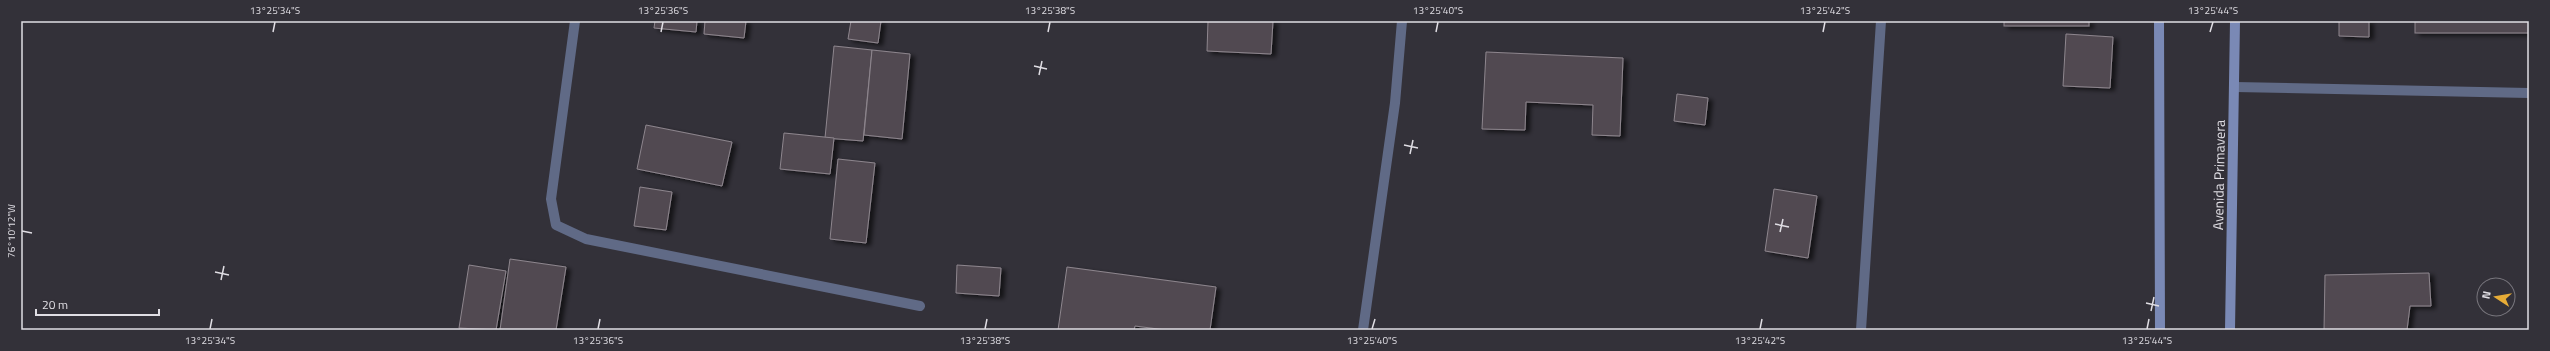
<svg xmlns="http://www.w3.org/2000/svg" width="2550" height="351" font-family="'Titillium Web',sans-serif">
  <defs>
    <filter id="shadow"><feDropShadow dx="4.5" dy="2.5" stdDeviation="2" flood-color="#0009"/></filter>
  </defs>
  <rect width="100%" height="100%" fill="#333139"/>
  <!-- building -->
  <g fill="#514a51" stroke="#8e868e" filter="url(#shadow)">
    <path d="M 655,21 L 697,21 L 696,32 L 654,28 Z"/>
    <path d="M 705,21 L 746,21 L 744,38 L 704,34 Z"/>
    <path d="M 851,21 L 881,21 L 878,43 L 848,39 Z"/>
    <path d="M 1208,21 L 1273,21 L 1271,54 L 1207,51 Z"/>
    <rect x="2004" y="21" width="85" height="5"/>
    <path d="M 2339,21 L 2369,21 L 2369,37 L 2339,36 Z"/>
    <rect x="2415" y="21" width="114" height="12"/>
    <path d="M 2066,34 L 2113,37 L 2110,88 L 2063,86 Z"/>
    <path d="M 834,46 L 872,50 L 863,141 L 825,138 Z"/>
    <path d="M 872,50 L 910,54 L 902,139 L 864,135 Z"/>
    <path d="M 1486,52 L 1623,58 L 1620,136 L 1592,135 L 1593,105 L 1526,102 L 1525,130 L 1482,129 Z"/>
    <path d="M 1677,94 L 1708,98 L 1705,125 L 1674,121 Z"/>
    <path d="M 646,125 L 732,142 L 722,186 L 637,169 Z"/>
    <path d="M 784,133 L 834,138 L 830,174 L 780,169 Z"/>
    <path d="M 838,159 L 875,163 L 866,243 L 830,239 Z"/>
    <path d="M 640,187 L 672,192 L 666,230 L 634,226 Z"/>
    <path d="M 1774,189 L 1817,196 L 1808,258 L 1765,251 Z"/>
    <path d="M 510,259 L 566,267 L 556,330 L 500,330 Z"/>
    <path d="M 469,265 L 506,271 L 496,330 L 459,328 Z"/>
    <path d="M 957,265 L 1001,268 L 999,296 L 956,293 Z"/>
    <path d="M 1067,267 L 1216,287 L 1210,330 L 1166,330 L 1135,326 L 1134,330 L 1058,330 Z"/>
    <path d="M 2429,273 L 2431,306 L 2410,306 L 2407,330 L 2324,330 L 2325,275 Z"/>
  </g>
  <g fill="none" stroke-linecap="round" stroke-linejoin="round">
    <!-- street -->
    <g stroke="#606a86" stroke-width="10">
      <path d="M 575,21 L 551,199 L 556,225 L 586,239 L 920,306"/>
      <path d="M 2235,87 L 2529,93"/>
      <path d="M 1363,330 L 1395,103 L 1402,21"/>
      <path d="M 1861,330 L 1881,21"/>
    </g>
    <!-- secondary -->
    <g stroke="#7a89b5" stroke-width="10">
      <path d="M 2159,21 L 2160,330"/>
      <path d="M 2230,330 L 2235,21"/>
    </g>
  </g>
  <!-- ticks -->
  <path fill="none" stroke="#e0dee4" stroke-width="1.5" d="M 273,32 L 275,22M 661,32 L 663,22M 1048,32 L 1050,22M 1436,32 L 1438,22M 1823,32 L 1825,22M 2210,32 L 2213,22M 1034,66 L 1047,69M 1039,75 L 1042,61M 1404,145 L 1418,148M 1410,154 L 1413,140M 1775,224 L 1789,227M 22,231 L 32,233M 1780,232 L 1783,219M 215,272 L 229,275M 221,280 L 224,266M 2146,303 L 2159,306M 2151,311 L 2154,297M 210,329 L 212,319M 598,329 L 600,319M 985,329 L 987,319M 1372,329 L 1375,319M 1760,329 L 1762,319M 2147,329 L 2149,319"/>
  <g text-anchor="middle" stroke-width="3" stroke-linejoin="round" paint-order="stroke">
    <!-- street labels -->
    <g font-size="14" fill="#e0dee4" stroke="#333139">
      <text transform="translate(2219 175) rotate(-89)" y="5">Avenida Primavera</text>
    </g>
  </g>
  <!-- border -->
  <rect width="2550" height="351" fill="none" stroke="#333139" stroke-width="44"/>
  <!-- north arrow -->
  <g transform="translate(2496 297) rotate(282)"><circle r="19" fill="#333139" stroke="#78767d"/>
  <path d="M0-3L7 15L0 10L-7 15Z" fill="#e7ac37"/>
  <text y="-6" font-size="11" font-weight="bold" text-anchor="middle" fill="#e0dee4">N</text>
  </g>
  <!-- scale -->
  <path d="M36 309v6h123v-6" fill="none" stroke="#e0dee4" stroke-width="2"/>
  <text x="42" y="309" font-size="12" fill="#e0dee4" stroke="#333139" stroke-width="3" paint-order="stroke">20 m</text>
  <rect x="22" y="22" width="2506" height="307" fill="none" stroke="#e0dee4" stroke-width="1.5"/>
  <g font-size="10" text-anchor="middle" fill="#e0dee4">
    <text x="275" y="14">13°25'34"S</text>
    <text x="663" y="14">13°25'36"S</text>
    <text x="1050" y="14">13°25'38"S</text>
    <text x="1438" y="14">13°25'40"S</text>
    <text x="1825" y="14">13°25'42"S</text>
    <text x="2213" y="14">13°25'44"S</text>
    <text transform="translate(11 231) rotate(-90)" y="4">76°10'12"W</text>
    <text x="210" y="344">13°25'34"S</text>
    <text x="598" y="344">13°25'36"S</text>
    <text x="985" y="344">13°25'38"S</text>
    <text x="1372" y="344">13°25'40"S</text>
    <text x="1760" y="344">13°25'42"S</text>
    <text x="2147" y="344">13°25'44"S</text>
  </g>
</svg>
